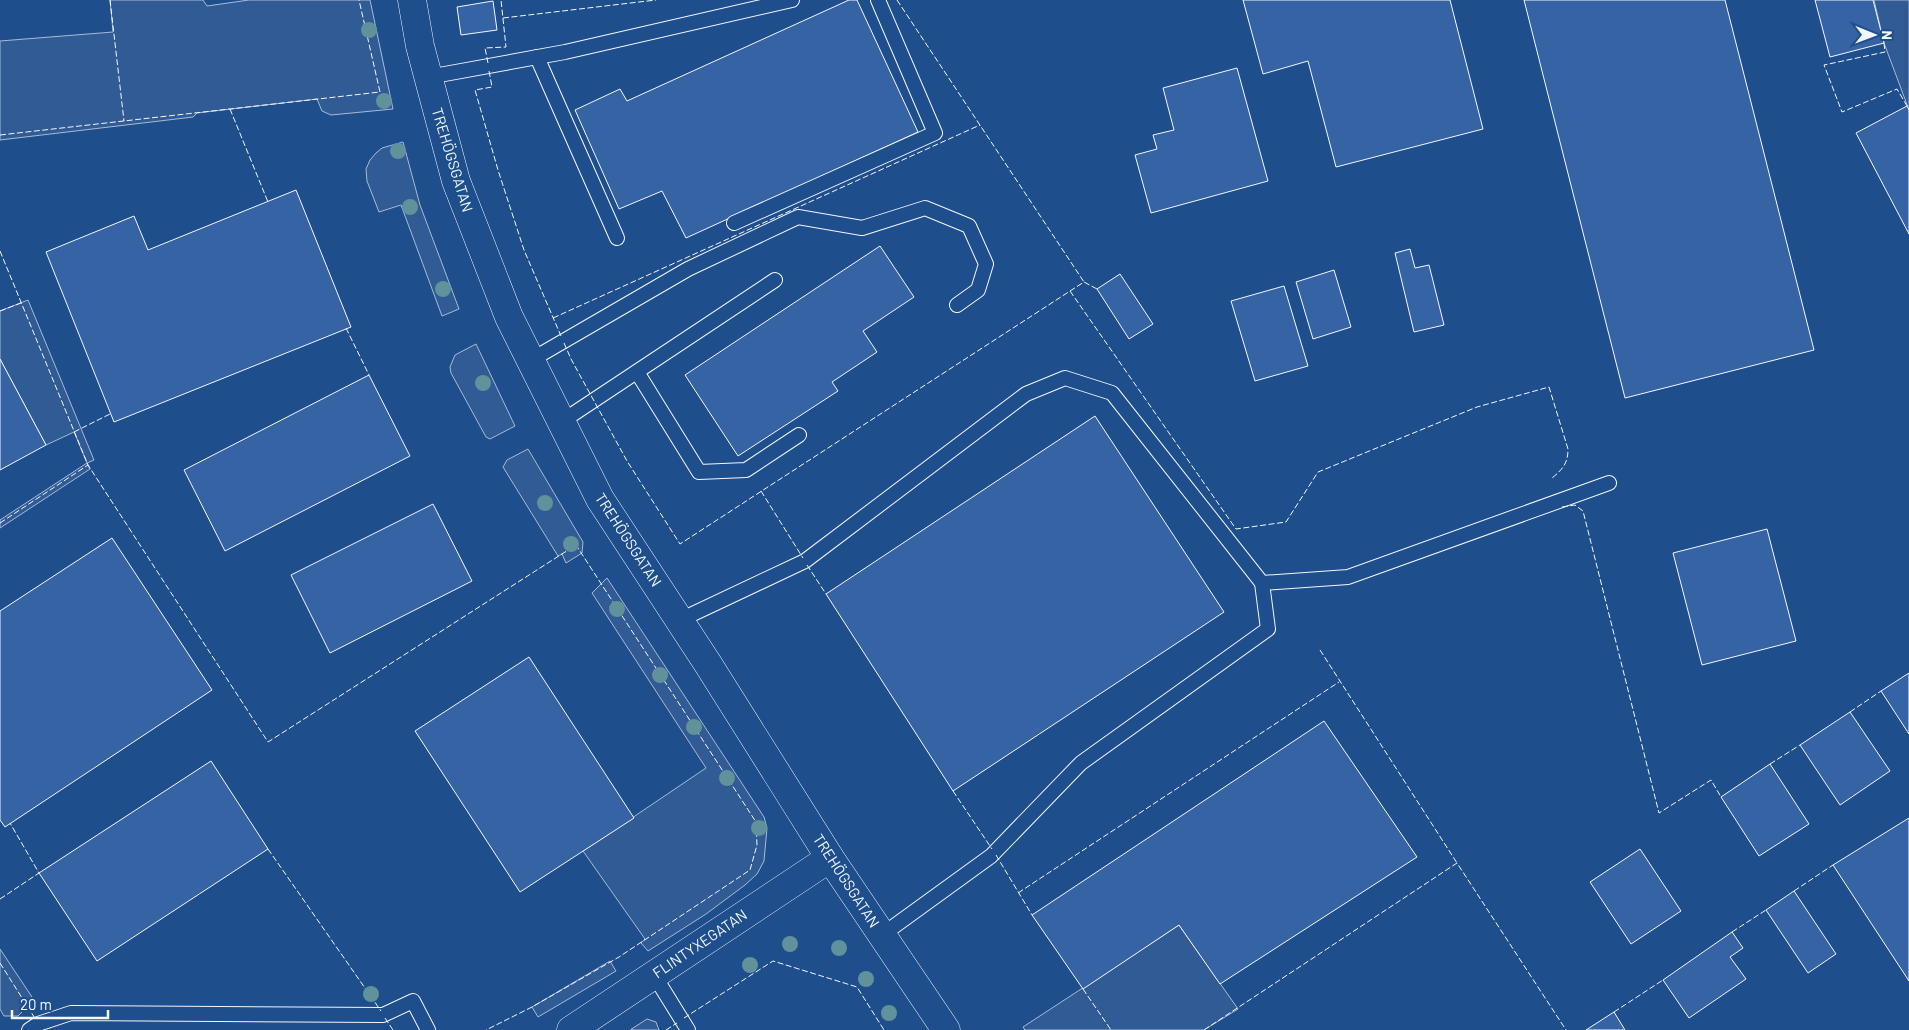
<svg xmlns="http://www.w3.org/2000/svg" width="1909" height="1030" font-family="Barlow,sans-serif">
  <rect width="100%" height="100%" fill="#1f4e8c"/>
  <!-- built -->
  <g fill="#305b95" stroke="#a8bbd7">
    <path d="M 110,0 L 203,0 L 207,6 L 249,0 L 370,0 L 393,109 L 331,115 L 322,111 L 317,99 L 197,113 L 193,117 L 0,140 L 0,41 L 113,32 Z"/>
    <path d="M 1874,0 L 1909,0 L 1909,110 L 1884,43 Z"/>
    <path d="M 403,142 L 420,205 L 459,309 L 442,316 L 401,205 L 379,212 L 367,181 L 366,169 L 370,160 L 376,153 L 382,148 Z"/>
    <path d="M 28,300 L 94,460 L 87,463 L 90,469 L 0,528 L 0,520 L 87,463 L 74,432 L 46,445 L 0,359 L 0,311 Z"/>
    <path d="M 476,344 L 515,426 L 490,439 L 486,437 L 451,373 L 450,367 L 455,355 Z"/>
    <path d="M 528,449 L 583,542 L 582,553 L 566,563 L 562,554 L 558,556 L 503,467 L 507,460 Z"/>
    <path d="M 607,578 L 764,817 L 767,828 L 764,861 L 757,874 L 745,885 L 706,914 L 648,951 L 641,943 L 645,939 L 583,851 L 706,768 L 592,593 Z"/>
    <path d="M 1179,925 L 1238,1009 L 1204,1030 L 1025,1030 L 1023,1027 Z"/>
    <path d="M 0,949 L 34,1000 L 18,1016 L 4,1016 L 0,1009 Z"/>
    <path d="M 610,961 L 616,971 L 538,1017 L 532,1007 Z"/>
    <path d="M 647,1019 L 656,1022 L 659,1030 L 630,1030 Z"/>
  </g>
  <!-- building -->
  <g fill="#3563a3" stroke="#f2f6ff">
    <path d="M 849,0 L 857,0 L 918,132 L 686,238 L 662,191 L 619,209 L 575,110 L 620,89 L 627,101 Z"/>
    <path d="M 1243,0 L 1450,0 L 1483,129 L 1336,167 L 1308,61 L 1263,74 Z"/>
    <path d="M 1524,0 L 1725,0 L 1814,350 L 1625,398 Z"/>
    <path d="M 1815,0 L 1873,0 L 1884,43 L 1830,57 Z"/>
    <path d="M 493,1 L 497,30 L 461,35 L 457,7 Z"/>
    <path d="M 1237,68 L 1268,181 L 1151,213 L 1135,155 L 1157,149 L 1153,135 L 1174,130 L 1163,88 Z"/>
    <path d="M 1907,106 L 1909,110 L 1909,234 L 1856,133 Z"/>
    <path d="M 296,190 L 351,327 L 114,422 L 46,252 L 134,216 L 148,250 Z"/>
    <path d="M 880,246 L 914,297 L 863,331 L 877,352 L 832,382 L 838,391 L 738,456 L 685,375 Z"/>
    <path d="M 1410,249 L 1415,268 L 1429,265 L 1444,325 L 1414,332 L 1395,253 Z"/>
    <path d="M 1334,270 L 1351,327 L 1313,339 L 1296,282 Z"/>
    <path d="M 1120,274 L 1153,324 L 1129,339 L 1097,289 Z"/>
    <path d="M 1284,286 L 1308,366 L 1255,381 L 1231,301 Z"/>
    <path d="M 0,359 L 46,445 L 0,470 Z"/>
    <path d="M 369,375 L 410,456 L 225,551 L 184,470 Z"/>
    <path d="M 1095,416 L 1224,612 L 953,791 L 826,594 Z"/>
    <path d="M 433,504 L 472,581 L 330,653 L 291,575 Z"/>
    <path d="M 1767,529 L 1796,641 L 1702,665 L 1673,553 Z"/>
    <path d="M 112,538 L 212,690 L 5,827 L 0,820 L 0,611 Z"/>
    <path d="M 529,657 L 634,818 L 520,892 L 415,731 Z"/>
    <path d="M 1909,673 L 1909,734 L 1881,691 Z"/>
    <path d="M 1850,712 L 1890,771 L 1840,805 L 1800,745 Z"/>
    <path d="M 1324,721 L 1417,857 L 1220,984 L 1179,925 L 1083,989 L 1032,915 Z"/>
    <path d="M 211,761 L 268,849 L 97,961 L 39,873 Z"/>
    <path d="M 1770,764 L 1809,824 L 1759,856 L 1721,797 Z"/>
    <path d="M 1909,818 L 1909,981 L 1833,865 Z"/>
    <path d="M 1640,849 L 1681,911 L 1631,944 L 1590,882 Z"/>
    <path d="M 1794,891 L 1836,954 L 1808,973 L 1766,910 Z"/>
    <path d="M 1732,932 L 1743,948 L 1730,957 L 1746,979 L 1689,1018 L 1663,980 Z"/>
    <path d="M 1614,1012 L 1625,1030 L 1586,1030 Z"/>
  </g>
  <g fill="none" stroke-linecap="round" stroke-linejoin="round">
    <!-- lane casing -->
    <g stroke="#f2f6ff" stroke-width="16">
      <g id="lane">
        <path d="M 537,57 L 617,238"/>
        <path d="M 428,77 L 565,52 L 792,0"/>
        <path d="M 734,223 L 935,133 L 878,0"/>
        <path d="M 531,360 L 688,269 L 798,217 L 862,228 L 925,208 L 969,226 L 986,264 L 978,290 L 957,305"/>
        <path d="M 637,372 L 699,472 L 746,470 L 799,435"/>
        <path d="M 561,422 L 775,280"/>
        <path d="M 680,620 L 805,561 L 1026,394 L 1065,378 L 1112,393 L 1262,583 L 1348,577 L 1609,483"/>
        <path d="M 882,935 L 991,856 L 1081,763 L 1268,629 L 1262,583"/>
        <path d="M 654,975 L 688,1030"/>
        <path d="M 29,1030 L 38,1024 L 71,1013 L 383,1015 L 413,1001 L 428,1030"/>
      </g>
    </g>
    <!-- street casing -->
    <g stroke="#f2f6ff" stroke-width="29">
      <g id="street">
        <path d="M 412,0 L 420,46 L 456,181 L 509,317 L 600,499 L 708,664 L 830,858 L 946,1030"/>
        <path d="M 571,1030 L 830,858"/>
      </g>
    </g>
    <!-- lane -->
    <use href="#lane" stroke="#1f4e8c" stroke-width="14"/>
    <!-- street -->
    <use href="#street" stroke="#1f4e8c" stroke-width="28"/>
    <!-- fence -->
    <g stroke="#f2f6ff" stroke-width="1" stroke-dasharray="6 2.5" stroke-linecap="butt">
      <path d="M 110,0 L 124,121"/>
      <path d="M 897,0 L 1084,282"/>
      <path d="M 503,18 L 656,0"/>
      <path d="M 1884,43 L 1885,52 L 1824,65 L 1842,112 L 1897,89 L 1907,106"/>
      <path d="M 488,63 L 485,48 L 506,47 L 501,0"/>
      <path d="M 489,71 L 492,87 L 475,90 L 498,170 L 524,250 L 561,336"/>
      <path d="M 230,109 L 268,202"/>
      <path d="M 0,135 L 380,92 L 359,0"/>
      <path d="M 0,251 L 88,465 L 268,742 L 576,545 L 756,822 L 757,845 L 750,870 L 619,957 L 532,1007 L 486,1030"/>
      <path d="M 1070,291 L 1236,529 L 1286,522 L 1318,472 L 1477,407 L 1549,387 L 1568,449 C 1568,463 1563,469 1552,478"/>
      <path d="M 0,311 L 21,303"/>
      <path d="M 553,318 L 980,125"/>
      <path d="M 346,328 L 369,375"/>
      <path d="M 564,343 L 571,359 L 627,461 L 680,544 L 1084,282 L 1097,289"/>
      <path d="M 74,432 L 110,414"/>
      <path d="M 761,491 L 803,558"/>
      <path d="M 1562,507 L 1575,505 L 1583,511 L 1659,813 L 1711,780 L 1721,797"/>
      <path d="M 0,523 L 88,465"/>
      <path d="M 807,565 L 826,594"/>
      <path d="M 1320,650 L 1457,863"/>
      <path d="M 1850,712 L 1881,691"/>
      <path d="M 1770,764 L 1800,745"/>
      <path d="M 953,791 L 992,849"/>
      <path d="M 268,849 L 381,1011"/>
      <path d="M 996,855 L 1032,915"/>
      <path d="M 1794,891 L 1833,865"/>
      <path d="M 1018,893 L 1339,682"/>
      <path d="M 0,899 L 39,873 L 10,823"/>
      <path d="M 1732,932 L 1766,910"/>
      <path d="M 0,963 L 36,1020"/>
      <path d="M 1083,989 L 1111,1030"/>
      <path d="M 1614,1012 L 1663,980"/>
      <path d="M 385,1018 L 393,1030"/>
      <path d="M 684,1018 L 773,961 L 857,987 L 884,1030"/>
      <path d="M 666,1030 L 677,1023"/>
      <path d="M 1204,1030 L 1457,863 L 1566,1030"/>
    </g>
  </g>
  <!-- trees -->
  <g fill="#61919a">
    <circle cx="369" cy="30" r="8"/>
    <circle cx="384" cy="101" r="8"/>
    <circle cx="398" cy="151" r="8"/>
    <circle cx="410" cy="207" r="8"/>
    <circle cx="443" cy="289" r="8"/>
    <circle cx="483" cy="383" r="8"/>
    <circle cx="545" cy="503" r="8"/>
    <circle cx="571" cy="544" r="8"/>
    <circle cx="617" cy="609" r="8"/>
    <circle cx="660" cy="675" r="8"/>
    <circle cx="694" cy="727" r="8"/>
    <circle cx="727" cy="778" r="8"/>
    <circle cx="759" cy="828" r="8"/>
    <circle cx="790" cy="944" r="8"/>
    <circle cx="839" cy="948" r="8"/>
    <circle cx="750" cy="965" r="8"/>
    <circle cx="866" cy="979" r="8"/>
    <circle cx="371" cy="994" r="8"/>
    <circle cx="889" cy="1013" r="8"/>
  </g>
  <g text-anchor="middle" stroke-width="4" stroke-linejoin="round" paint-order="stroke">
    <!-- street labels -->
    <g font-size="15" fill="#f2f6ff" stroke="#1f4e8c">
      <text transform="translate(452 160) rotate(73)" y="5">TREHÖGSGATAN</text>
      <text transform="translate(628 540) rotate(57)" y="5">TREHÖGSGATAN</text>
      <text transform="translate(846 881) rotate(57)" y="5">TREHÖGSGATAN</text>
      <text transform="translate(700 944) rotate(-34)" y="5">FLINTYXEGATAN</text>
    </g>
  </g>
  <!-- north arrow -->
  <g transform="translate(1874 35) rotate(91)" stroke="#1f4e8c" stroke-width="4" paint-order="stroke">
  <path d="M0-4L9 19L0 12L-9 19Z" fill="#f2f6ff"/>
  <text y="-8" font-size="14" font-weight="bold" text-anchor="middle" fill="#f2f6ff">N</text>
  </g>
  <!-- scale -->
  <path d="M12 1010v8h96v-8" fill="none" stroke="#f2f6ff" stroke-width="2.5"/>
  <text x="20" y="1010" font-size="15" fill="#f2f6ff" stroke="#1f4e8c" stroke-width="4" paint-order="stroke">20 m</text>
</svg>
